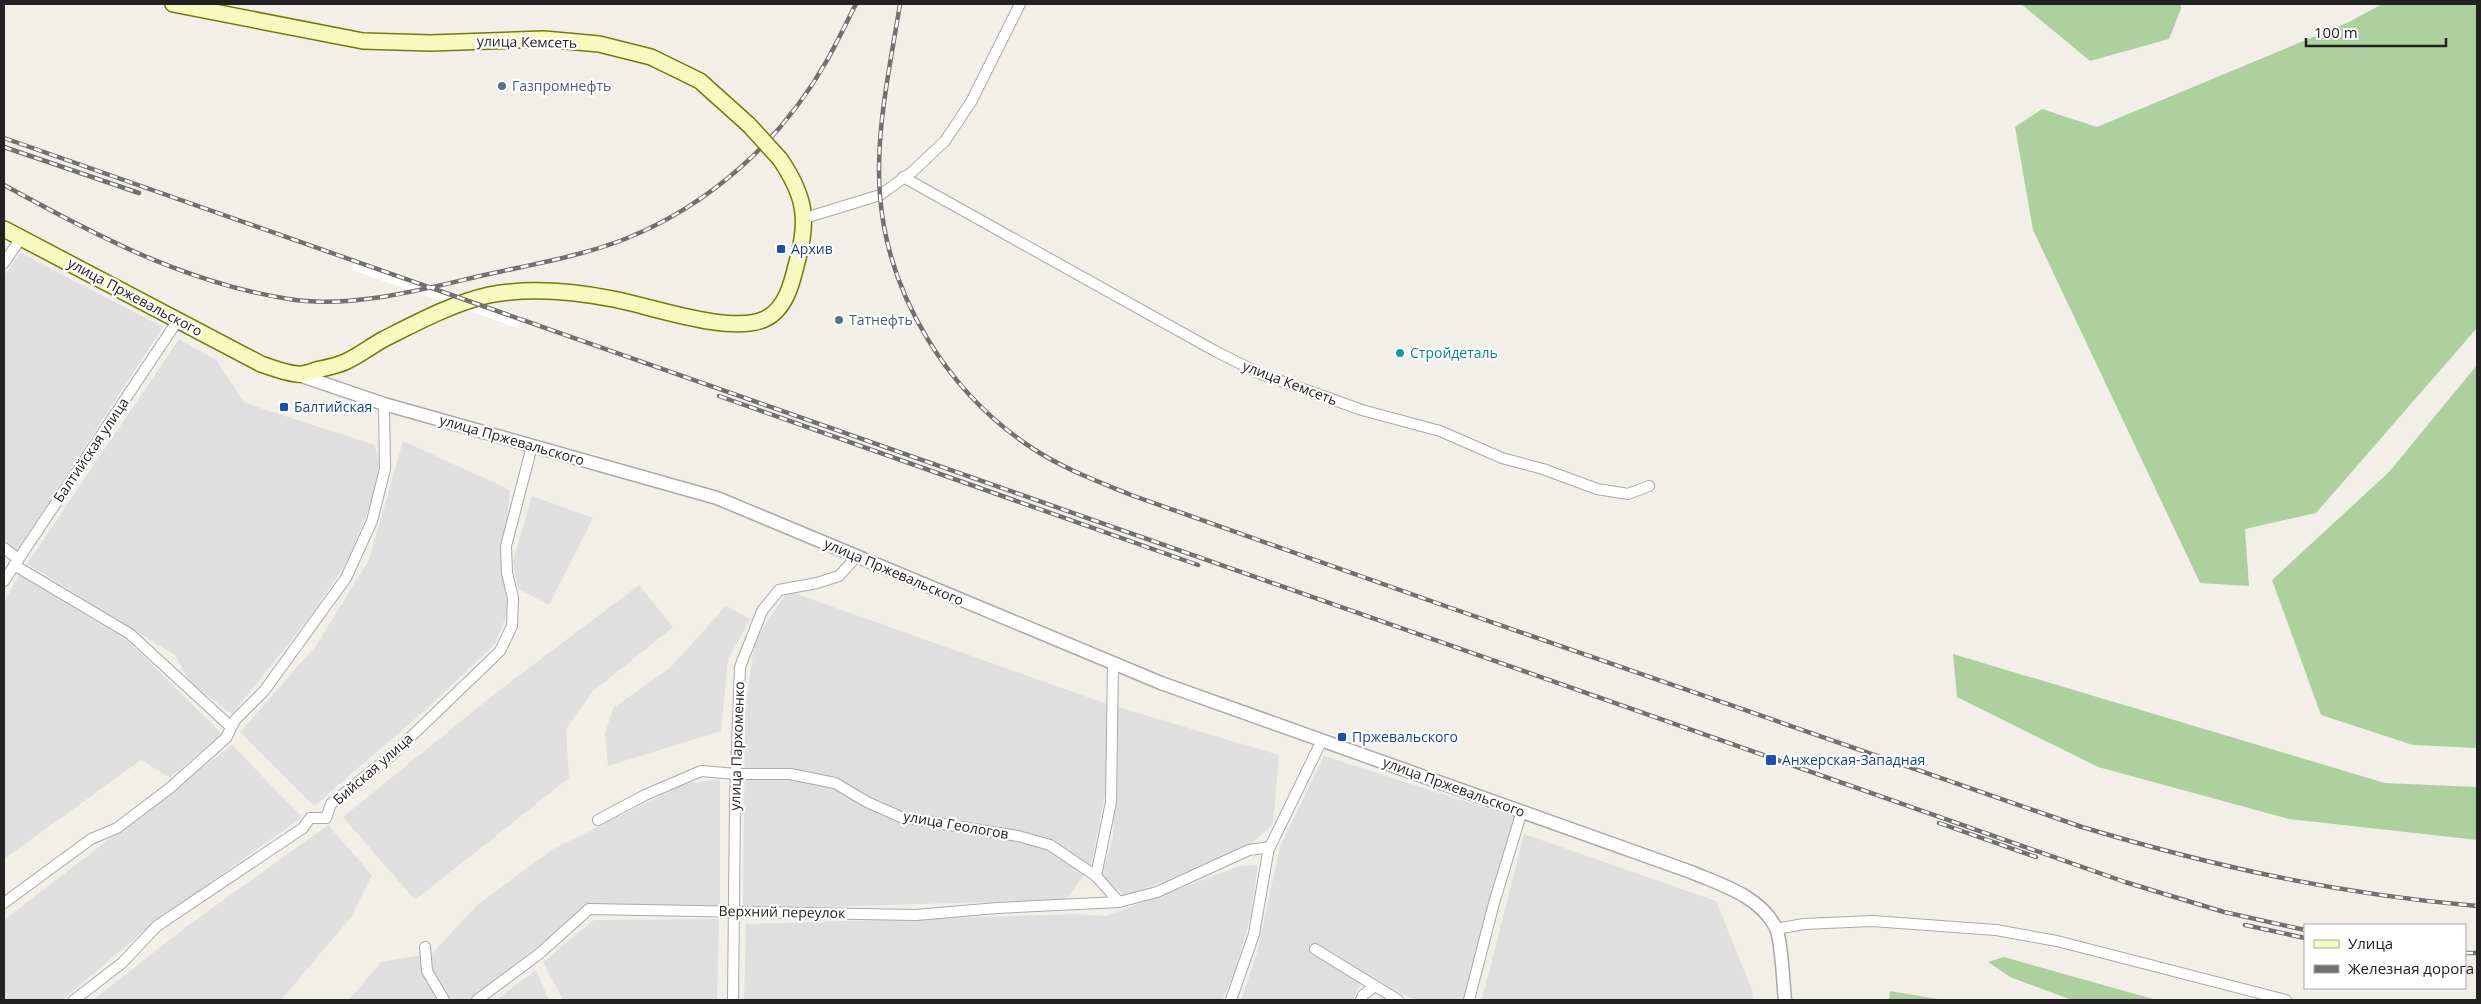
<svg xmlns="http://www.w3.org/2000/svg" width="2481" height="1004" font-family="'Open Sans',sans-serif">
  <rect width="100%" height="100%" fill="#f2efe9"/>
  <!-- residential -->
  <g fill="#e0dfdf">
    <path d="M 20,253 L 163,327 L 17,551 L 4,541 L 4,276 Z"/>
    <path d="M 179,339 L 216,360 L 245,403 L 375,445 L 380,467 L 371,504 L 347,562 L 310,617 L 232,714 L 189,682 L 175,655 L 27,564 Z"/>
    <path d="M 403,441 L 510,490 L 502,560 L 508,611 L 495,644 L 421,714 L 314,806 L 240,732 L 315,647 L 369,560 Z"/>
    <path d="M 532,496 L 593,518 L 549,605 L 518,589 L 513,561 Z"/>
    <path d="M 19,575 L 128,641 L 222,734 L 170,778 L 141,760 L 4,859 L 4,602 Z"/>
    <path d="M 639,585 L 673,627 L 592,692 L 566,729 L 569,778 L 415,900 L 343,817 L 497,692 Z"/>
    <path d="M 788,591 L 1107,704 L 1107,785 L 1091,867 L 1065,900 L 743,909 L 745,709 L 755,640 Z"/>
    <path d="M 726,606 L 750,619 L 728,660 L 721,731 L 608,766 L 605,733 L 613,708 L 670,668 Z"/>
    <path d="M 1118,707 L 1279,755 L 1273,824 L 1244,850 L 1126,896 L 1101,878 L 1113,837 Z"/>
    <path d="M 232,745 L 302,817 L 150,926 L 62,1000 L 4,1000 L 4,920 Z"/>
    <path d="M 1324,756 L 1514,817 L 1465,1000 L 1415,1000 L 1368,978 L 1358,988 L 1353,1000 L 1241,1000 L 1257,953 L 1280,847 Z"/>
    <path d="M 720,779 L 720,907 L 589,906 L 470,1000 L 349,1000 L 381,962 L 433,953 L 477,905 L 553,849 L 684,784 Z"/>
    <path d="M 328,825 L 372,875 L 351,917 L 281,1000 L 93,1000 L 186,927 Z"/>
    <path d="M 1524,834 L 1716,901 L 1752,990 L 1753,1000 L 1482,1000 Z"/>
    <path d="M 1258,865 L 1251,915 L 1235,973 L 1222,1000 L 744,1000 L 746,924 L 1078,914 L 1106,916 L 1240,866 Z"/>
    <path d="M 719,919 L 717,1000 L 563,1000 L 543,962 L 594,920 Z"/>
    <path d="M 536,970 L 549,1000 L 496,1000 Z"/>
  </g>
  <!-- forest -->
  <g fill="#add19e">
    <path d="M 2021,4 L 2181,4 L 2181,9 L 2169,39 L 2090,61 Z"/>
    <path d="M 2382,4 L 2477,4 L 2477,328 L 2316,513 L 2245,529 L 2249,586 L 2200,583 L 2033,230 L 2015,127 L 2042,109 L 2097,127 L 2349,22 Z"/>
    <path d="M 2477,365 L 2477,748 L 2413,745 L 2321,715 L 2272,580 L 2389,472 Z"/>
    <path d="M 1953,654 L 2385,783 L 2477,787 L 2477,840 L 2289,819 L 2098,767 L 1957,697 Z"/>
    <path d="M 2004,957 L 2153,999 L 2072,1000 L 2010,977 L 1988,962 Z"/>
    <path d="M 1890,991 L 1944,1000 L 1889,1000 Z"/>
  </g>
  <!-- pier -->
  <path fill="#fff" d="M 356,258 L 522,316 L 518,328 L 352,270 Z"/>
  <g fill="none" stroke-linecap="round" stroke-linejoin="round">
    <!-- minor casing -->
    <g stroke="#a9a9a9" stroke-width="12">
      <g id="minor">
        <path d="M 903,177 L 1215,351 L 1261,374 L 1362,410 L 1440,431 L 1502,458 L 1543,469 L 1597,489 L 1628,494 L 1649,486"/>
        <path d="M 805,218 L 880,195 L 912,172 L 945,141 L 971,102 L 1020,4"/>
        <path d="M 4,263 L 21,238"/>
        <path d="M 4,548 L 18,559"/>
        <path d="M 14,565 L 130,634 L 231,727"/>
        <path d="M 4,581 L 178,320"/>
        <path d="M 598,820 L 645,795 L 701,771 L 736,774 L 790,774 L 835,783 L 867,802 L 901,817 L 1018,836 L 1050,845 L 1096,876 L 1119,902"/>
        <path d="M 1096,876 L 1111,802 L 1113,663"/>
        <path d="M 4,903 L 91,839 L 117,828 L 171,787 L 226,738 L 235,720 L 264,691 L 346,578 L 372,521 L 385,469 L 384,404"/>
        <path d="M 1776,929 L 1804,924 L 1872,921 L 1996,930 L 2057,941 L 2286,1000"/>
        <path d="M 425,947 L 427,971 L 444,1000"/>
        <path d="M 1315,949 L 1398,1000"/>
        <path d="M 74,1000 L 122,963 L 157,926 L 303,828 L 310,818 L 326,818 L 331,804 L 393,754 L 500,651 L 512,626 L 513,598 L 507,573 L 506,546 L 532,446"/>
        <path d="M 477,1000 L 539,954 L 589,909 L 916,915 L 997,908 L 1119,902 L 1157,892 L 1249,850 L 1270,847 L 1322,740"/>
        <path d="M 733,1000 L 735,801 L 740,667 L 762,611 L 779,590 L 817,583 L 839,576 L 857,556"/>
        <path d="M 1231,1000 L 1254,934 L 1269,847"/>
        <path d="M 1361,1000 L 1363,995 L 1374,987"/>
        <path d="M 1469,1000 L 1494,903 L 1522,811"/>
      </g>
    </g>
    <!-- tertiary casing -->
    <g stroke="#a9a9a9" stroke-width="15">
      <path id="tertiary" d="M 299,375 L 384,404 L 717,498 L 1161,683 L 1691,872 C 1722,885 1760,896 1776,928 C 1782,942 1783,983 1785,1000"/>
    </g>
    <!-- secondary casing -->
    <g stroke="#707d05" stroke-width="18">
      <g id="secondary">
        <path d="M 173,4 L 363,41 L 431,43 L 544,39 L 599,44 L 651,57 L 700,81 L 749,125"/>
        <path d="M 4,229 L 261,364 C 273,368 285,373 297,374 C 303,375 310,372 316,370 C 325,368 336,366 345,362 C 359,356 371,346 384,339 C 416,323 453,303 489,295 C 530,287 572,291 613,299 C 651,306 730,335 765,319 C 786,309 792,283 797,262 C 809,219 805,196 780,159"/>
      </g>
    </g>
    <!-- minor -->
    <use href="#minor" stroke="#fff" stroke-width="10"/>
    <!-- tertiary -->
    <use href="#tertiary" stroke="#fff" stroke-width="12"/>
    <!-- secondary -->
    <use href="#secondary" stroke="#f7fabf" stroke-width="15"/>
    <!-- rail casing -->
    <g stroke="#707070" stroke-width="4.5">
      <g id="rail">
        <path d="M 900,4 C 890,67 875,132 880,196 C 888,296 948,393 1032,448 C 1062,468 1097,481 1131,495 L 1448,607 L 2082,827 C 2216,867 2338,894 2477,906"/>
        <path d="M 4,138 L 2125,882 L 2224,912 L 2305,930"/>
        <path d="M 4,147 L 139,193"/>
        <path d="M 4,185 C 95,235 185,283 289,299 C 349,309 421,290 480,276 C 528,265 579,257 625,239 C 710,205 781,141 826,62 C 837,43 846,23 856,4"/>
        <path d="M 719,396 L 1198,565"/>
        <path d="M 1939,823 L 2036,857"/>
        <path d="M 2245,925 L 2305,938"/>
        <path d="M 2465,953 L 2477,953"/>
      </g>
    </g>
    <!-- rail -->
    <use href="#rail" stroke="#fff" stroke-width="2.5" stroke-dasharray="8" stroke-linecap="butt"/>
    <!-- secondary-bridge casing -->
    <g stroke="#707d05" stroke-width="18" stroke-linecap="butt">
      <path id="secondary-bridge" d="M 749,125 L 780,159"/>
    </g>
    <!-- secondary-bridge -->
    <use href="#secondary-bridge" stroke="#f7fabf" stroke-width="15"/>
  </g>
  <!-- markers -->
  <g fill="#5c6f8a" stroke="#fff" stroke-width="2">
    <circle cx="502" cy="86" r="5"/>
    <circle cx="839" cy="320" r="5"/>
  </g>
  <g fill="#1a4fb4" stroke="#fff" stroke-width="2">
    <rect x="776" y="244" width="10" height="10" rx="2.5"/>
    <rect x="279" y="402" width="10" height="10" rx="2.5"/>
    <rect x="1337" y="732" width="10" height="10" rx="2.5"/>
    <rect x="1765" y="754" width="12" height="12" rx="2.5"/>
  </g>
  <circle fill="#0f9aa8" stroke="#fff" stroke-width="2" cx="1400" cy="353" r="5"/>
  <g text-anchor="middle" stroke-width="4.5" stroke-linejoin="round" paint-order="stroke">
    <!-- street labels -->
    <g font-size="14" fill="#222" stroke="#fff">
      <text transform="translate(527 42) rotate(1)" y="5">улица Кемсеть</text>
      <text transform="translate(135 297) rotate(28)" y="5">улица Пржевальского</text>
      <text transform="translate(1290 383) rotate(21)" y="5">улица Кемсеть</text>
      <text transform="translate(512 440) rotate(16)" y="5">улица Пржевальского</text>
      <text transform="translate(91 450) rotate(-56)" y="5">Балтийская улица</text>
      <text transform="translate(894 572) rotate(23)" y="5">улица Пржевальского</text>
      <text transform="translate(737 746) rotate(-88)" y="5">улица Пархоменко</text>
      <text transform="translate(373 769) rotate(-41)" y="5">Бийская улица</text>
      <text transform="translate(1454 787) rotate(20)" y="5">улица Пржевальского</text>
      <text transform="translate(956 825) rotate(10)" y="5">улица Геологов</text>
      <text transform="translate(782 912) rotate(1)" y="5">Верхний переулок</text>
    </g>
    <!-- service labels -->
    <g font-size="14" fill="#4e5e75" stroke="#fff" text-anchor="start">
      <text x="512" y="91">Газпромнефть</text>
      <text x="849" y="325">Татнефть</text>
    </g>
    <!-- transit labels -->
    <g font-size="14" fill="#164399" stroke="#fff" text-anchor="start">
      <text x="791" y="254">Архив</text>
      <text x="294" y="412">Балтийская</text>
      <text x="1352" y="742">Пржевальского</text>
      <text x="1782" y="765">Анжерская-Западная</text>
    </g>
    <!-- culture labels -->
    <g font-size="14" fill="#0d838f" stroke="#fff" text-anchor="start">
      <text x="1410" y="358">Стройдеталь</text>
    </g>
  </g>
  <!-- border -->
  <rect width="2481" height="1004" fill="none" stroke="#222222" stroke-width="10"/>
  <!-- legend -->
  <rect x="2304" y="924" width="162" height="65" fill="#ffffff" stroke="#a7a7a7"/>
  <rect x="2314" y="940" width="25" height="8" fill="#f7fabf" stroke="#a7a7a7"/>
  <text x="2348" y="949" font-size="15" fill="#222222">Улица</text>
  <rect x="2314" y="965" width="25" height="8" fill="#707070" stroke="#a7a7a7"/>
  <text x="2348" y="974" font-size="15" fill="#222222">Железная дорога</text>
  <!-- scale -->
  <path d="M2306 38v8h140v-8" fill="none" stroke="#222222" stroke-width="2.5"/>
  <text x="2314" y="38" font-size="15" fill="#222222" stroke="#ffffff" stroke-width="4" paint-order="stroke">100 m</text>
</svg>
